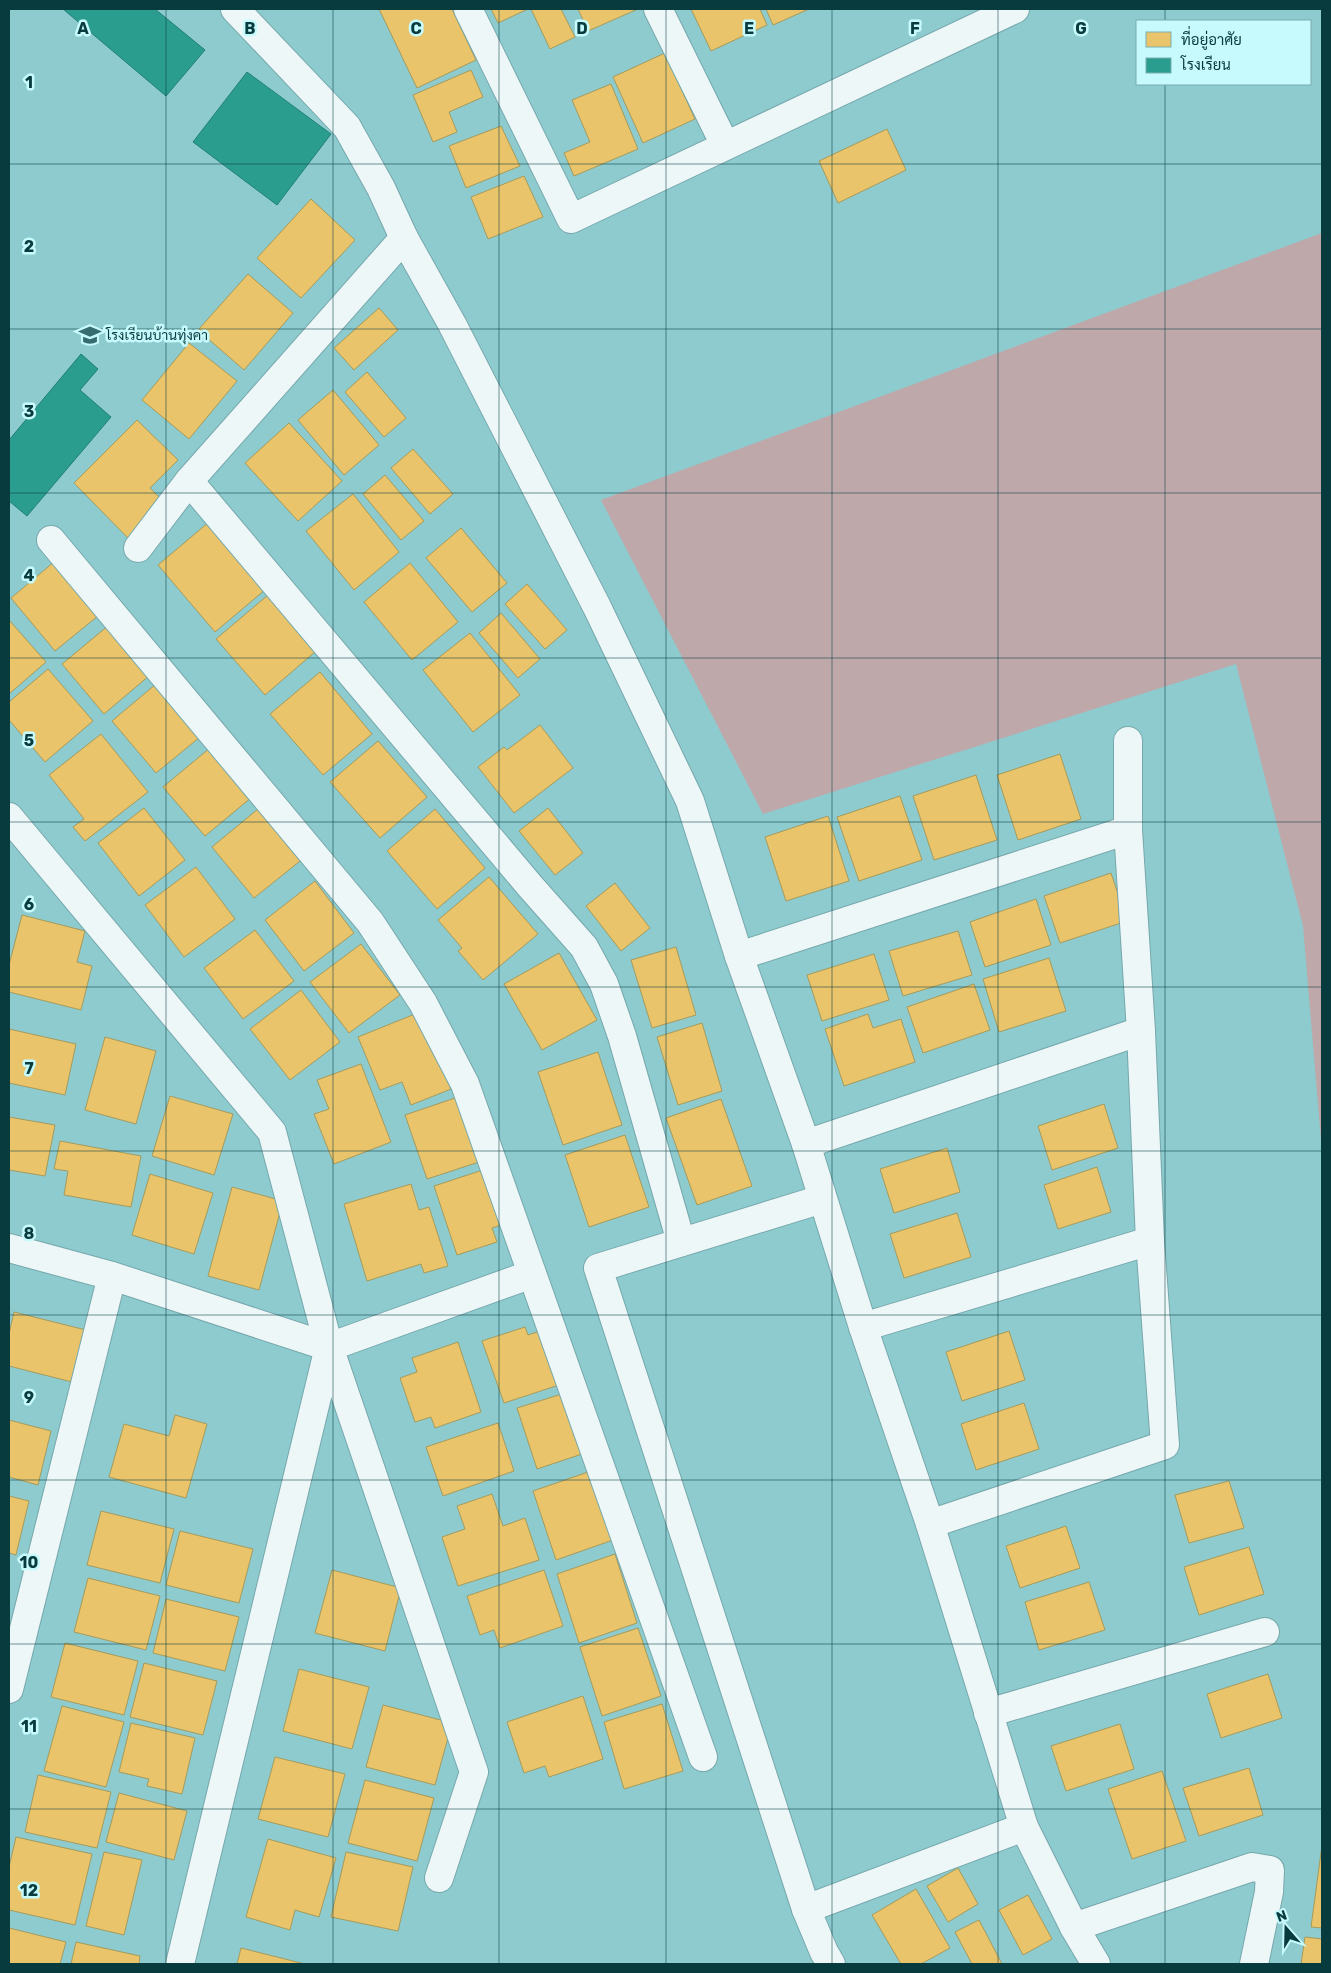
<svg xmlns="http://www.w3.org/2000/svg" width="1331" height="1973" font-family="Rubik,Sarabun,sans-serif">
  <rect width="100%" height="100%" fill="#8dcbcf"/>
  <!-- green -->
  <path fill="#bfa8aa" d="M 1322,233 L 1322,1152 L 1303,926 L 1236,664 L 763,814 L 601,500 Z"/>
  <!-- homes -->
  <g fill="#e9c46a" stroke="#a59b5d">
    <path d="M 379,9 L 452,9 L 476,60 L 417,88 Z"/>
    <path d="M 491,9 L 528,9 L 498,23 Z"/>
    <path d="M 531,9 L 561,9 L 575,37 L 550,49 Z"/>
    <path d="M 578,9 L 638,9 L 588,31 Z"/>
    <path d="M 691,9 L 760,9 L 767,25 L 711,51 Z"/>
    <path d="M 766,9 L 809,9 L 773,25 Z"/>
    <path d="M 665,53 L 695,119 L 643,143 L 613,77 Z"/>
    <path d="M 471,70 L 483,97 L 449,112 L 457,132 L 433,142 L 413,95 Z"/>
    <path d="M 611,84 L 638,149 L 574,176 L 564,153 L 590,142 L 572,100 Z"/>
    <path d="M 501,126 L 520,166 L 466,188 L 449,146 Z"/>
    <path d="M 887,129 L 906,170 L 838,203 L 819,161 Z"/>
    <path d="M 524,176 L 543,217 L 488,239 L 471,197 Z"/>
    <path d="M 311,199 L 355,240 L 301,298 L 257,258 Z"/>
    <path d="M 248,274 L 293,313 L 244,370 L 198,330 Z"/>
    <path d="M 379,308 L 398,330 L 354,370 L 334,348 Z"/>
    <path d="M 189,343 L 237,381 L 189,439 L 142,400 Z"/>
    <path d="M 367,372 L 406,418 L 384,437 L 345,392 Z"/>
    <path d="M 333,390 L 379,445 L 344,475 L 298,420 Z"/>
    <path d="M 137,420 L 178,460 L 150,488 L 168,506 L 132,542 L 74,483 Z"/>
    <path d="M 289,423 L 342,481 L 298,521 L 245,463 Z"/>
    <path d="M 413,449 L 453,494 L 430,514 L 391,468 Z"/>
    <path d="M 385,475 L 424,521 L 401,540 L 363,494 Z"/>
    <path d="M 353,494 L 399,552 L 354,590 L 306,531 Z"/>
    <path d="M 209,522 L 266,589 L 215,632 L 158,565 Z"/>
    <path d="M 461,528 L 507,583 L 472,612 L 426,558 Z"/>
    <path d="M 54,562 L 99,615 L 55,651 L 11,598 Z"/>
    <path d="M 410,563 L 458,622 L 412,660 L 364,602 Z"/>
    <path d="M 527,584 L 567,630 L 545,649 L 505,604 Z"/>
    <path d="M 268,595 L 316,651 L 265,695 L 216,639 Z"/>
    <path d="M 501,613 L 540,659 L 518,678 L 479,633 Z"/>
    <path d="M 9,620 L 46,662 L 9,694 Z"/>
    <path d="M 109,625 L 150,675 L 104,714 L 62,664 Z"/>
    <path d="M 470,633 L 520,695 L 473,732 L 423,670 Z"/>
    <path d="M 48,669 L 93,721 L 45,762 L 9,720 L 9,702 Z"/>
    <path d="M 320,672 L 372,734 L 323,775 L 270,714 Z"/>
    <path d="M 156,684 L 200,737 L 156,773 L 112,721 Z"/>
    <path d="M 540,725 L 573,768 L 514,813 L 478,767 L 504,747 L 507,750 Z"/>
    <path d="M 101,734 L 148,792 L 85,841 L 73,827 L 84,819 L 49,775 Z"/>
    <path d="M 378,741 L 427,797 L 380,838 L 330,782 Z"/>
    <path d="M 210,748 L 252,797 L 205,836 L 163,787 Z"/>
    <path d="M 1060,754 L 1081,819 L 1018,840 L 997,775 Z"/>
    <path d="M 976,775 L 997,840 L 934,860 L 913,796 Z"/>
    <path d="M 900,796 L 922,860 L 859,881 L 837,817 Z"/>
    <path d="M 144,808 L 185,860 L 139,896 L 98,843 Z"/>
    <path d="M 548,808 L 583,853 L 555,875 L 519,831 Z"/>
    <path d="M 258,809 L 300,861 L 254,898 L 212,847 Z"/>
    <path d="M 435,809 L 485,868 L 437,909 L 387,851 Z"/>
    <path d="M 828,816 L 849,881 L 786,901 L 765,837 Z"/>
    <path d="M 196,867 L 235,919 L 184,957 L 145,905 Z"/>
    <path d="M 1111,873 L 1127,921 L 1060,943 L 1044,896 Z"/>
    <path d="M 489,877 L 538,934 L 483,980 L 458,951 L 462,948 L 438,920 Z"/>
    <path d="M 315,881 L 354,933 L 304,971 L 265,920 Z"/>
    <path d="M 615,883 L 650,928 L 621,951 L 586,906 Z"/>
    <path d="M 1036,899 L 1051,945 L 985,967 L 970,922 Z"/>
    <path d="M 22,915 L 85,931 L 77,962 L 92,966 L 81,1010 L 9,992 L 9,965 Z"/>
    <path d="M 255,930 L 294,981 L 243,1019 L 204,968 Z"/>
    <path d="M 958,931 L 972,975 L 903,996 L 889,951 Z"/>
    <path d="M 361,944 L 400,995 L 349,1033 L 310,982 Z"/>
    <path d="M 676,947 L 696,1015 L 652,1028 L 631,960 Z"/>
    <path d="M 559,953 L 597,1020 L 542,1050 L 504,984 Z"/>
    <path d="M 874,954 L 889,1000 L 822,1021 L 807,975 Z"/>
    <path d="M 1049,958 L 1066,1011 L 999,1032 L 983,979 Z"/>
    <path d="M 974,984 L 990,1030 L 923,1053 L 907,1007 Z"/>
    <path d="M 301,990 L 340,1042 L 290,1080 L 250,1029 Z"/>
    <path d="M 420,1012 L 451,1089 L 411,1105 L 402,1082 L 380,1090 L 358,1037 Z"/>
    <path d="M 868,1014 L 873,1028 L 901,1019 L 915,1062 L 844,1086 L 825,1029 Z"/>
    <path d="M 702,1023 L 722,1091 L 678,1105 L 657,1037 Z"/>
    <path d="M 9,1029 L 76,1044 L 65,1095 L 9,1083 Z"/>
    <path d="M 105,1037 L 156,1051 L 136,1124 L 85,1110 Z"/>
    <path d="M 598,1052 L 622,1125 L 563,1145 L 538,1072 Z"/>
    <path d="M 361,1064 L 391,1142 L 334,1164 L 314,1114 L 329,1109 L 317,1080 Z"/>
    <path d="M 170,1096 L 233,1114 L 214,1175 L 152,1156 Z"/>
    <path d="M 461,1096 L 482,1161 L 427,1179 L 405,1115 Z"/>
    <path d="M 721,1099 L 752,1186 L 697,1205 L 666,1118 Z"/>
    <path d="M 1104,1104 L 1118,1148 L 1052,1170 L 1038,1126 Z"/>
    <path d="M 9,1117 L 55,1125 L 45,1176 L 9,1170 Z"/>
    <path d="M 625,1135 L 649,1207 L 589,1227 L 565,1155 Z"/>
    <path d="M 60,1141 L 141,1156 L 131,1207 L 64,1195 L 68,1171 L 54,1169 Z"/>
    <path d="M 947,1148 L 960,1192 L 894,1213 L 880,1169 Z"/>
    <path d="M 1097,1167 L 1111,1212 L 1058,1229 L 1044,1185 Z"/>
    <path d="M 489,1168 L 507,1223 L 492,1228 L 497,1242 L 457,1255 L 434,1186 Z"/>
    <path d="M 150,1174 L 213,1193 L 194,1254 L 132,1235 Z"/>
    <path d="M 411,1184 L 419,1210 L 429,1207 L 448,1266 L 424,1273 L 421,1264 L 367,1281 L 344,1204 Z"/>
    <path d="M 232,1187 L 283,1201 L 259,1290 L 208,1276 Z"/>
    <path d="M 957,1213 L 971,1257 L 904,1278 L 890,1234 Z"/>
    <path d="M 14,1312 L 90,1331 L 76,1383 L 9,1366 L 9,1334 Z"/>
    <path d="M 525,1327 L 528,1335 L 543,1330 L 562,1384 L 504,1403 L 482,1341 Z"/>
    <path d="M 1009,1331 L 1025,1380 L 962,1401 L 946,1352 Z"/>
    <path d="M 458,1342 L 481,1412 L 435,1428 L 431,1417 L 415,1422 L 400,1378 L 417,1372 L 412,1358 Z"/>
    <path d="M 565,1393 L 585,1453 L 537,1469 L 517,1408 Z"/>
    <path d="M 1024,1403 L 1039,1449 L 976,1470 L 961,1424 Z"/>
    <path d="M 175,1415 L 207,1424 L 186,1498 L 109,1477 L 124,1424 L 169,1436 Z"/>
    <path d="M 9,1420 L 51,1431 L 38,1485 L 9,1477 Z"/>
    <path d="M 498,1423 L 514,1471 L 443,1496 L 426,1447 Z"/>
    <path d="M 591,1471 L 613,1540 L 556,1560 L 533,1491 Z"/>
    <path d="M 1229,1481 L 1244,1528 L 1189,1543 L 1175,1495 Z"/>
    <path d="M 492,1494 L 503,1526 L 525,1518 L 539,1560 L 458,1586 L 442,1537 L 465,1529 L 457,1506 Z"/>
    <path d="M 9,1496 L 29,1501 L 16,1555 L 9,1553 Z"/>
    <path d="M 101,1511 L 174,1529 L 160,1583 L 87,1565 Z"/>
    <path d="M 1066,1526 L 1080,1568 L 1020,1588 L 1006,1546 Z"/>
    <path d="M 180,1531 L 253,1549 L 239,1603 L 166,1585 Z"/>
    <path d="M 1249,1547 L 1264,1594 L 1199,1615 L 1184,1567 Z"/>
    <path d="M 615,1554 L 637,1623 L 579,1643 L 557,1574 Z"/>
    <path d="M 332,1570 L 401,1588 L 385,1651 L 315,1633 Z"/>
    <path d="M 544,1570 L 563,1626 L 500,1648 L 494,1630 L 480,1635 L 467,1596 Z"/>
    <path d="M 88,1578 L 160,1596 L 146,1650 L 74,1632 Z"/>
    <path d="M 1089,1582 L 1105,1630 L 1039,1650 L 1025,1602 Z"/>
    <path d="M 166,1599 L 239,1617 L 225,1671 L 153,1653 Z"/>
    <path d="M 638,1628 L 661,1696 L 602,1716 L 580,1647 Z"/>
    <path d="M 65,1643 L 138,1661 L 124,1715 L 51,1697 Z"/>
    <path d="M 144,1663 L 217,1681 L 203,1735 L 130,1717 Z"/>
    <path d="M 299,1669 L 369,1687 L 352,1749 L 283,1731 Z"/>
    <path d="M 1268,1674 L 1282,1718 L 1221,1738 L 1207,1694 Z"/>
    <path d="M 583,1696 L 603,1759 L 549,1777 L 545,1766 L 524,1773 L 507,1722 Z"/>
    <path d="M 662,1704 L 683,1771 L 624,1789 L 604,1722 Z"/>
    <path d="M 383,1705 L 452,1723 L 435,1785 L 366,1767 Z"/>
    <path d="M 62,1706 L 124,1722 L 106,1787 L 44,1771 Z"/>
    <path d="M 131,1723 L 195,1738 L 182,1794 L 147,1786 L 149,1779 L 119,1772 Z"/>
    <path d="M 1120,1724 L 1134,1769 L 1066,1791 L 1051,1746 Z"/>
    <path d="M 275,1757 L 345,1774 L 328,1837 L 258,1819 Z"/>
    <path d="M 1249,1768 L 1263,1815 L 1199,1836 L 1183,1788 Z"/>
    <path d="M 1162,1771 L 1186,1841 L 1132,1859 L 1108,1789 Z"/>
    <path d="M 38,1775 L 111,1792 L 97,1848 L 25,1832 Z"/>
    <path d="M 365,1780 L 434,1798 L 417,1861 L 348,1843 Z"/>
    <path d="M 119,1793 L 187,1811 L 174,1860 L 106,1842 Z"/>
    <path d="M 16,1837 L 92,1854 L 75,1925 L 9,1910 L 9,1867 Z"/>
    <path d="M 268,1839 L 336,1858 L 319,1917 L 295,1910 L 290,1930 L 246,1917 Z"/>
    <path d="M 1322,1845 L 1322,1928 L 1311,1927 Z"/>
    <path d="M 104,1852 L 142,1860 L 124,1935 L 86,1926 Z"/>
    <path d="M 346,1852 L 413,1867 L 398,1931 L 331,1917 Z"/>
    <path d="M 958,1868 L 978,1904 L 948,1922 L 927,1886 Z"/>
    <path d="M 916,1889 L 950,1948 L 921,1964 L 901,1964 L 872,1915 Z"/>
    <path d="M 1028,1895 L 1052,1939 L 1023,1955 L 999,1910 Z"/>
    <path d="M 979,1920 L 1002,1964 L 972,1964 L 955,1932 Z"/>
    <path d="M 9,1928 L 66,1942 L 60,1964 L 9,1964 Z"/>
    <path d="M 1305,1937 L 1322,1939 L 1322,1964 L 1301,1964 Z"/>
    <path d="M 76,1942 L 140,1956 L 139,1964 L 71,1964 Z"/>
    <path d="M 241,1948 L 305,1964 L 237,1964 Z"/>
  </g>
  <!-- schools -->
  <g fill="#2a9d8f" stroke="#208077">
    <path d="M 63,9 L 155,9 L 205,50 L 166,96 Z"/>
    <path d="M 247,72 L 331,134 L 277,205 L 193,142 Z"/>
    <path d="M 81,354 L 98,369 L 80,390 L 111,417 L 27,516 L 9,501 L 9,440 Z"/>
  </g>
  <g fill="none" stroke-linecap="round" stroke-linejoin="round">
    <!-- minor casing -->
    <g stroke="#76a8ac" stroke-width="30">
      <g id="minor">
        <path d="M 235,9 L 347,127 L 381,188 L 404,238 L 452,324 L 597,607 L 690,801 L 739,956 L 806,1144 L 863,1327 L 930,1524 L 1024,1827 L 1074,1927 L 1096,1964"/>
        <path d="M 468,9 L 571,219 L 1015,9"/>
        <path d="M 658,9 L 725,145"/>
        <path d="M 189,481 L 530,886 L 584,947 L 604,984 L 622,1036 L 681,1242"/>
        <path d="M 51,540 L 370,922 L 423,1003 L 465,1084 L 703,1757"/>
        <path d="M 138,548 L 189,481 L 404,238"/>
        <path d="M 9,817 L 272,1132 L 329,1347 L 474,1772 L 439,1878"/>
        <path d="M 739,956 L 1128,830"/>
        <path d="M 806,1144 L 1141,1031"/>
        <path d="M 822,1199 L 598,1268 L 806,1909 L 824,1952 L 831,1964"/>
        <path d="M 9,1248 L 112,1276 L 329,1347 L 532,1274"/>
        <path d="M 863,1327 L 1150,1241"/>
        <path d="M 930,1524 L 1165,1445 L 1150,1241 L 1141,1031 L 1128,830 L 1128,741"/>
        <path d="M 9,1689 L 112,1276"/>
        <path d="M 988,1713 L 1265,1632"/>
        <path d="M 806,1909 L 1024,1827"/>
        <path d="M 1074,1927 L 1252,1867 L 1270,1870 L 1269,1892 L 1254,1964"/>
        <path d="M 180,1964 L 329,1347"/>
      </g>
    </g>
    <!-- minor -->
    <use href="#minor" stroke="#eef7f8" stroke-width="28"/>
  </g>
  <!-- grid -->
  <path fill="none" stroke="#073b3e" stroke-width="1" stroke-opacity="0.55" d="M 166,9 L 166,1964M 333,9 L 333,1964M 499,9 L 499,1964M 666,9 L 666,1964M 832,9 L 832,1964M 998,9 L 998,1964M 1165,9 L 1165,21M 1165,84 L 1165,1964M 9,164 L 1322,164M 9,329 L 1322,329M 9,493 L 1322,493M 9,658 L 1322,658M 9,822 L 1322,822M 9,987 L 1322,987M 9,1151 L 1322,1151M 9,1315 L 1322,1315M 9,1480 L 1322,1480M 9,1644 L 1322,1644M 9,1809 L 1322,1809"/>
  <!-- icons -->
  <defs>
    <g id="school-bare" transform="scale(1.725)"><path d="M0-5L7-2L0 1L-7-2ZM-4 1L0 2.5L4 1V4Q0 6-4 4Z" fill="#366d71" stroke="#c7fafd" stroke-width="2.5" paint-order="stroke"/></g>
  </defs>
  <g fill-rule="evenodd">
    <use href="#school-bare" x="90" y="335"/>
  </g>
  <g text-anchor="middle" stroke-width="5" stroke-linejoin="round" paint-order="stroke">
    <!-- poi labels -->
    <g font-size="14" fill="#073b3e" stroke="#c7fafd" text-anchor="start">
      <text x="106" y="340">โรงเรียนบ้านทุ่งคา</text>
    </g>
  </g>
  <g font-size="16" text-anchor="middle" font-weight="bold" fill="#073b3e" stroke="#c7fafd" stroke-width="5" stroke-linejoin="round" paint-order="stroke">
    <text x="83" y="34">A</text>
    <text x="250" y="34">B</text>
    <text x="416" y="34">C</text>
    <text x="582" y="34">D</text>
    <text x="749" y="34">E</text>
    <text x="915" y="34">F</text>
    <text x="1081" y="34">G</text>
    <text x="29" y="88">1</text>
    <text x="29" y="252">2</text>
    <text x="29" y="417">3</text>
    <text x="29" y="581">4</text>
    <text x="29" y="746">5</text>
    <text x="29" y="910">6</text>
    <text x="29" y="1074">7</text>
    <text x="29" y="1239">8</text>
    <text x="29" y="1403">9</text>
    <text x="29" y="1568">10</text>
    <text x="29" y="1732">11</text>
    <text x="29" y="1896">12</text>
  </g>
  <!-- border -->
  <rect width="1331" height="1973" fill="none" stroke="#073b3e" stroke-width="20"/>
  <!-- legend -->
  <rect x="1136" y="20" width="175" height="65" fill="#c7fafd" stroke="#7aaeb1"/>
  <rect x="1146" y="32" width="25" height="15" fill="#e9c46a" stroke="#7aaeb1"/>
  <text x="1181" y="45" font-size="15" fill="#073b3e">ที่อยู่อาศัย</text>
  <rect x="1146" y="58" width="25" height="15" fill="#2a9d8f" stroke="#7aaeb1"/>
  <text x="1181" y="70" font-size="15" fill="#073b3e">โรงเรียน</text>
  <!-- north arrow -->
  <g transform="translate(1286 1928) rotate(340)" stroke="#c7fafd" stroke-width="4" paint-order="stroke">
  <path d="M0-4L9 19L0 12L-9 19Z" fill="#073b3e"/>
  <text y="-8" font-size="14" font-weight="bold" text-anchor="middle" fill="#073b3e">N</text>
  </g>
</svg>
